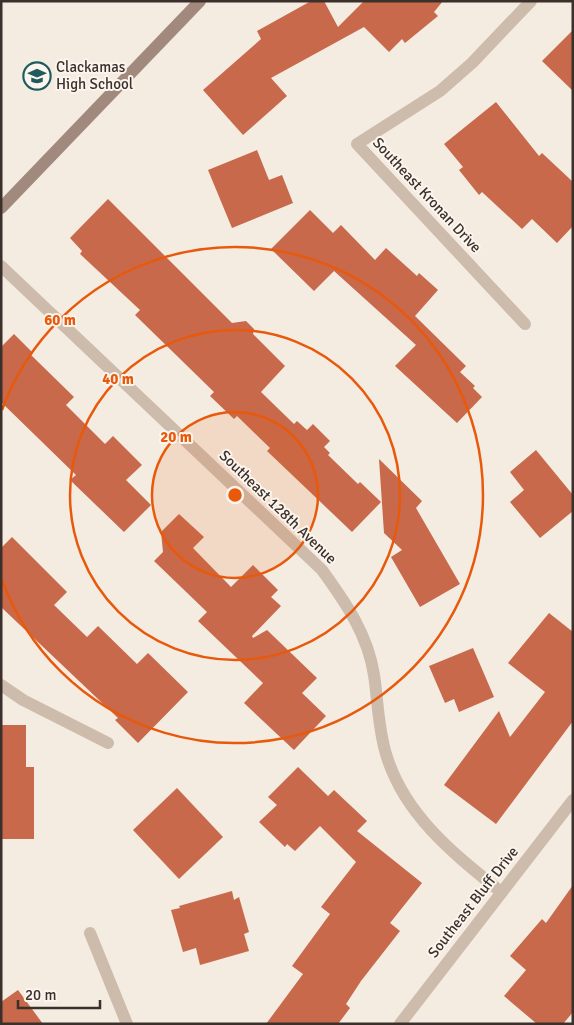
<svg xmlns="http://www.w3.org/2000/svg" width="574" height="1025" font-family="Signika,sans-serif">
  <rect width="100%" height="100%" fill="#f4ebe1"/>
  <!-- building -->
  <g fill="#c8694b">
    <path d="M 311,1 L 324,1 L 338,27 L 364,1 L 443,1 L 434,12 L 438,16 L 405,43 L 402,39 L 389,52 L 364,27 L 271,78 L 287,96 L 243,135 L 203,90 L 261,39 L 257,31 Z"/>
    <path d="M 573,30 L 573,91 L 542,61 Z"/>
    <path d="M 496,102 L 539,156 L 542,153 L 573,182 L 573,226 L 557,243 L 532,219 L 522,229 L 482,192 L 479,195 L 459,170 L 463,167 L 444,144 Z"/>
    <path d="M 257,150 L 269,180 L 282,175 L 293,203 L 232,228 L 208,170 Z"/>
    <path d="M 108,199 L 232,323 L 246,321 L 254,329 L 253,334 L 285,366 L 261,392 L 294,424 L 297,421 L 307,430 L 313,424 L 330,441 L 324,447 L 330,453 L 328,455 L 358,484 L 360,482 L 381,502 L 352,532 L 267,451 L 270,448 L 237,416 L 234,419 L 210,396 L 214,392 L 135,315 L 140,310 L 80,254 L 82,251 L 70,238 Z"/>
    <path d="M 310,210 L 333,233 L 341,225 L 375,260 L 386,248 L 417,276 L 419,273 L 438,290 L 415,316 L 466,366 L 460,372 L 475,386 L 473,388 L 482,397 L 457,423 L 395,366 L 416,345 L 334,271 L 314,291 L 271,249 Z"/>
    <path d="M 14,334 L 33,353 L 31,355 L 74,397 L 66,405 L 105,444 L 113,436 L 142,465 L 126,480 L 151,505 L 124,532 L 70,480 L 76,475 L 1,402 L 1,347 Z"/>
    <path d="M 536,450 L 573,495 L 573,511 L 540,538 L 510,502 L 524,490 L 510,472 Z"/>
    <path d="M 379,459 L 422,501 L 416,508 L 460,584 L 420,607 L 391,557 L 402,550 L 384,533 Z"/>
    <path d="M 179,514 L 204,537 L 193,548 L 231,587 L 253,565 L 278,590 L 271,597 L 281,606 L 252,636 L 253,638 L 267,630 L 317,678 L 302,693 L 326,716 L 294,750 L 244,703 L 263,683 L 198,621 L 207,612 L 154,561 L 163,552 L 161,532 Z"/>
    <path d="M 12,537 L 67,592 L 54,605 L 87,637 L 98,626 L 137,664 L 148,653 L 188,692 L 138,743 L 115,720 L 118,718 L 1,607 L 1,548 Z"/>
    <path d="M 549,613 L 573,632 L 573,721 L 496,824 L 444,785 L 499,711 L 510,737 L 545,692 L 508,663 Z"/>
    <path d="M 473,648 L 494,697 L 459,712 L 454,699 L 445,703 L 429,666 Z"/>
    <path d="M 1,725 L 26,725 L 26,767 L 34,767 L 34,839 L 1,839 Z"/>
    <path d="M 298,767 L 328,796 L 334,790 L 367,821 L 357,831 L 422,883 L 390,923 L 400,931 L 361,981 L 346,1004 L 350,1008 L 338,1024 L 266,1024 L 303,974 L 292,966 L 330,914 L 321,907 L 356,862 L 320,826 L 295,851 L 287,844 L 285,847 L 259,822 L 277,805 L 268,797 Z"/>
    <path d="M 177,788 L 223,837 L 179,879 L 133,830 Z"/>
    <path d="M 573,885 L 573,1012 L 563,1024 L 537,1024 L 504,996 L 526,970 L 510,956 L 542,919 L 546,923 Z"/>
    <path d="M 232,891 L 234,900 L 239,897 L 249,932 L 244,934 L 249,951 L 200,965 L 196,948 L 183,952 L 171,910 L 180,908 L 179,906 Z"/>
    <path d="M 18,990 L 43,1024 L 1,1024 L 1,1002 Z"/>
  </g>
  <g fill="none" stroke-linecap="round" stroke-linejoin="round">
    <!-- street -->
    <g stroke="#cdbbac" stroke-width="12">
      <path d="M 1,266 L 322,570 C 346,603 368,635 374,675 C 378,701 378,728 386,754 C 404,815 454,854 501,892"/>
      <path d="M 525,324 L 357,144 L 440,91 L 472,63 L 531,1"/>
      <path d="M 1,685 L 23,700 L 108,743"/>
      <path d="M 90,933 L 127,1024"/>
      <path d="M 400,1024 L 573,800"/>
    </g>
    <!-- secondary -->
    <path stroke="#a18a7d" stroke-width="12" d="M 1,208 L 200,1"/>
  </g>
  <!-- distance rings -->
  <circle cx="235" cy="495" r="83" fill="#e8590c" fill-opacity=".12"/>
  <g fill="none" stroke="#e8590c" stroke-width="2.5">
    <circle cx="235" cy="495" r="83"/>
    <circle cx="235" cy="495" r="165"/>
    <path d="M2 410A248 248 0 1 1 2 580"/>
  </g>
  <!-- icons -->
  <defs>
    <g id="school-ring" transform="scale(1.4375)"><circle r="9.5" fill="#fbf5ee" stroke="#1f5a5e" stroke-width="1.5"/><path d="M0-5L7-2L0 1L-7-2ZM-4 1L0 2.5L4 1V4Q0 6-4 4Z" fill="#1f5a5e"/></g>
  </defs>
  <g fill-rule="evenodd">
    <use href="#school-ring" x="37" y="76"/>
  </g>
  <g text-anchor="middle" stroke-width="4" stroke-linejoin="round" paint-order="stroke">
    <!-- poi labels -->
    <g font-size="15" fill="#3b302b" stroke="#fbf5ee" text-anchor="start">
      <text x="56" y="72">Clackamas<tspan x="56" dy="17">High School</tspan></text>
    </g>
    <!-- street labels -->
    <g font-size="15" fill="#3b302b" stroke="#fbf5ee">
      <text transform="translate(427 195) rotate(47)" y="5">Southeast Kronan Drive</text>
      <text transform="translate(278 507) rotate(44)" y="5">Southeast 128th Avenue</text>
      <text transform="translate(473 902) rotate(-52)" y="5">Southeast Bluff Drive</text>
    </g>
  </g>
  <circle cx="235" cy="495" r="8" fill="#e8590c" stroke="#fbf5ee" stroke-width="2.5"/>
  <g font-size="15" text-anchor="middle" font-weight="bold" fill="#e8590c" stroke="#fbf5ee" stroke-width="4" stroke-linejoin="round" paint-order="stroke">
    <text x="60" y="325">60 m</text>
    <text x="118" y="384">40 m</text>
    <text x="176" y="442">20 m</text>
  </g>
  <!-- border -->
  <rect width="574" height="1025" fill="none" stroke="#3b302b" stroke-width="5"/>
  <!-- scale -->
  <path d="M18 1000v8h82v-8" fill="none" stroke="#3b302b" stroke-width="2.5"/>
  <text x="25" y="1000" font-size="15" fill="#3b302b" stroke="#fbf5ee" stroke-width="4" paint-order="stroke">20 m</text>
</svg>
